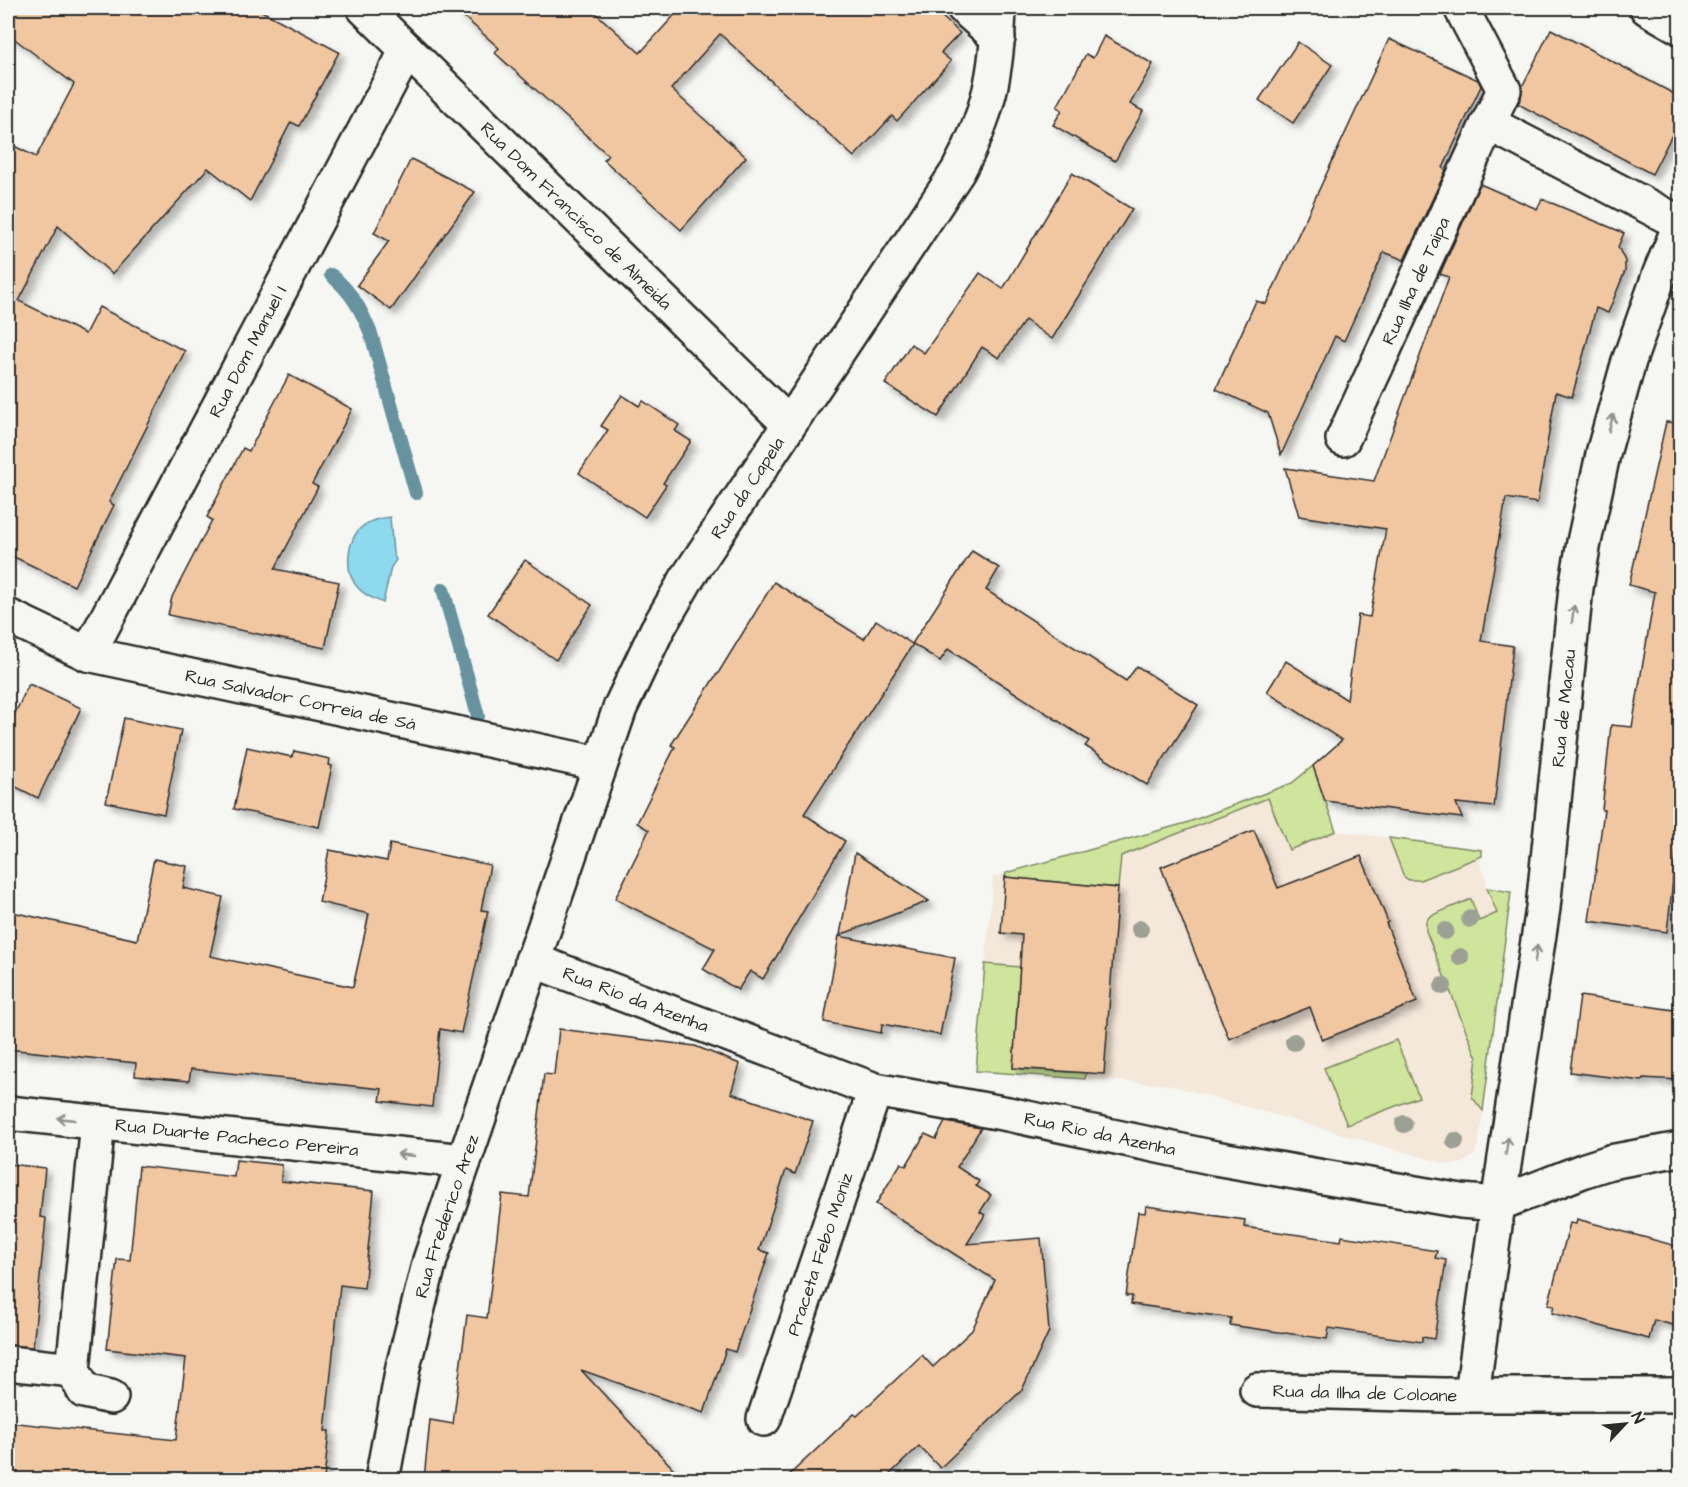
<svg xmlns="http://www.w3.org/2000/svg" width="1688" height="1487" font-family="'Architects Daughter',sans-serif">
  <defs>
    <filter id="shadow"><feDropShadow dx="5.5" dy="5.5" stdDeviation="3" flood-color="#0004"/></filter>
  </defs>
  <rect width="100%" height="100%" fill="#f6f6f2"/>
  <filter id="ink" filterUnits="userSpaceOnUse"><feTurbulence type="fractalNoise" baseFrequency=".0167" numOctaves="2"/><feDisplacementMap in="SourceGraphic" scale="12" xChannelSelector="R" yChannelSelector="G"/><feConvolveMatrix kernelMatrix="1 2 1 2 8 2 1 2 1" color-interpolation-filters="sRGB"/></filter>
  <g filter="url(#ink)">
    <!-- built -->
    <path fill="#f4e8da" d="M 1313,766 L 1337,831 L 1482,850 L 1480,864 L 1488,883 L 1485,884 L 1487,888 L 1511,892 L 1479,1142 L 1474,1155 L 1463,1163 L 1456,1164 L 1446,1164 L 1170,1085 L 976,1071 L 993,877 L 1186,823 L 1292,783 Z"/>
    <!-- green -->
    <g fill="#cfe59b" stroke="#7d8863" stroke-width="1.5">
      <path d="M 1313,766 L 1336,831 L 1289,850 L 1268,798 L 1121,856 L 1118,888 L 1005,877 L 1006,873 L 1186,823 L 1292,783 Z"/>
      <path d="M 1389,838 L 1482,850 L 1482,856 L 1420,880 L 1409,880 L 1404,877 Z"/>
      <path d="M 1487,888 L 1511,892 L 1483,1111 L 1472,1097 L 1477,1058 L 1426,931 L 1426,921 L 1430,916 L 1471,899 L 1479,921 L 1497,913 Z"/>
      <path d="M 985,964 L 1020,967 L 1013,1068 L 1086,1073 L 1085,1079 L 976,1071 Z"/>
      <path d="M 1396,1040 L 1419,1097 L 1347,1125 L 1324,1068 Z"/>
    </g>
    <!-- water -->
    <path fill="#8dd9ed" stroke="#66939f" stroke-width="1.5" d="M 390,517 L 393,553 L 396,560 L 391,567 L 383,603 C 374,599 366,596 359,589 C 345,575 346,548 357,532 C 365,522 378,518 390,517 Z"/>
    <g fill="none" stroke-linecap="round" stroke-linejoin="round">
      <!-- stream -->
      <g stroke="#66939f" stroke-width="14">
        <path d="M 331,275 C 351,291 362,311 371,334 L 416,493"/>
        <path d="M 443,589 L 478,716"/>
      </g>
    </g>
    <!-- building -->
    <g fill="#f1c7a1" stroke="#2b2b2b" stroke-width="1.5" filter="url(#shadow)">
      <path d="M 8,8 L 256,8 L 339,52 L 299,126 L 291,122 L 250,201 L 208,168 L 112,274 L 58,226 L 19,301 L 85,334 L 99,307 L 185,351 L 109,502 L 114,505 L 74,586 L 8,554 L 8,143 L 36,157 L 74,84 L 8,34 Z"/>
      <path d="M 454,8 L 590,8 L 640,53 L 681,8 L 932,8 L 960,33 L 941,53 L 951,61 L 897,121 L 892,116 L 854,157 L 720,34 L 671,89 L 746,157 L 681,230 L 604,160 L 608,155 L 495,53 L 499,48 Z"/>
      <path d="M 1551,29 L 1680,97 L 1680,119 L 1652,174 L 1518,104 L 1521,98 L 1522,87 Z"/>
      <path d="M 1104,36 L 1153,64 L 1130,104 L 1143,111 L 1115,161 L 1053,125 L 1062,110 L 1057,107 L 1086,54 L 1093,58 Z"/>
      <path d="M 1389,39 L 1478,80 L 1481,86 L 1443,168 L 1446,170 L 1404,260 L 1384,252 L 1344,341 L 1335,336 L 1281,455 L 1268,413 L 1216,389 L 1256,301 L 1266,304 Z"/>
      <path d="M 1298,42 L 1332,65 L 1293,123 L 1259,100 Z"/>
      <path d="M 411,159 L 475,192 L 391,310 L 357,285 L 389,241 L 374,233 Z"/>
      <path d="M 1072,173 L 1132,209 L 1052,339 L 1025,320 L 999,358 L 982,347 L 938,417 L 885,384 L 911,344 L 924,353 L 980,273 L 1003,289 Z"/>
      <path d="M 1480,184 L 1537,209 L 1542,199 L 1624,233 L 1618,247 L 1625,261 L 1625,271 L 1608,313 L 1596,308 L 1572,397 L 1556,392 L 1537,503 L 1506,498 L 1481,641 L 1513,646 L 1494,807 L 1456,803 L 1462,818 L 1325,801 L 1313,766 L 1342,740 L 1267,692 L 1286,661 L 1347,700 L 1358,615 L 1370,617 L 1386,529 L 1299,516 L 1285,468 L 1374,481 L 1449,277 L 1440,274 Z"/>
      <path d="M 289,375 L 352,409 L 312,484 L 318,487 L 275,569 L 339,582 L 325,648 L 168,615 L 172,597 L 212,520 L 207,517 L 243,448 L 249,451 Z"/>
      <path d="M 622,395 L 639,406 L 643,401 L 679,425 L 675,431 L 691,441 L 663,483 L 666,485 L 645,517 L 579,473 L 608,430 L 601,426 Z"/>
      <path d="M 1666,422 L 1680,423 L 1680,820 L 1667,932 L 1589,921 L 1604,810 L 1602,810 L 1611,725 L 1632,727 L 1655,592 L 1629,585 Z"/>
      <path d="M 972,551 L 999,568 L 986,590 L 1126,681 L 1137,666 L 1198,705 L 1147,785 L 1085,746 L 1089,741 L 948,649 L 940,661 L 913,644 L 804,814 L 845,841 L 763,979 L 750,971 L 738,990 L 703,969 L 715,949 L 615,899 L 649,830 L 637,823 L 675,747 L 671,745 L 716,675 L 717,675 L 774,582 L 864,639 L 876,620 L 912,644 Z"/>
      <path d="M 525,560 L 592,605 L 556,660 L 488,614 Z"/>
      <path d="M 29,684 L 81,708 L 38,798 L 8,783 L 8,728 Z"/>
      <path d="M 124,718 L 181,730 L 164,814 L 106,802 Z"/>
      <path d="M 247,747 L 292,757 L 294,751 L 330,759 L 329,765 L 332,766 L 319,827 L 234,809 Z"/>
      <path d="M 1254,830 L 1278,888 L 1361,856 L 1388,922 L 1386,923 L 1417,1002 L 1322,1040 L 1310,1007 L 1229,1039 L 1161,867 Z"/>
      <path d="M 390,844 L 490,865 L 481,910 L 488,911 L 461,1033 L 440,1029 L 432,1107 L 380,1101 L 382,1089 L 191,1069 L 189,1081 L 135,1076 L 136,1063 L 8,1049 L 8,911 L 137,940 L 154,859 L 187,866 L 183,888 L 223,897 L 210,956 L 353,987 L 369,914 L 319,902 L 329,850 L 387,861 Z"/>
      <path d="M 855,853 L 929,901 L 840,935 Z"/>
      <path d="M 1005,877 L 1118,888 L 1104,1074 L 1013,1068 L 1022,935 L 1001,933 Z"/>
      <path d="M 839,936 L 955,958 L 940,1035 L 882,1024 L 881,1033 L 824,1022 Z"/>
      <path d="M 1580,996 L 1680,1011 L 1680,1080 L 1643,1078 L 1642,1081 L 1570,1072 Z"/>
      <path d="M 559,1029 L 695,1046 L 740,1064 L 731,1093 L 813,1121 L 795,1174 L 786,1170 L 759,1250 L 769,1253 L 735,1352 L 726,1349 L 704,1413 L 581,1370 L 683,1479 L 424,1479 L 430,1420 L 453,1424 L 467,1315 L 487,1318 L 502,1194 L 529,1197 L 544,1074 L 554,1075 Z"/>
      <path d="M 945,1122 L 981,1128 L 957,1167 L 979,1181 L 976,1186 L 991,1195 L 980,1212 L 985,1215 L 967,1244 L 1041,1238 L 1049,1331 L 1022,1390 L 940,1468 L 919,1446 L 885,1479 L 785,1479 L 854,1414 L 857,1416 L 922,1355 L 933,1367 L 972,1330 L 995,1280 L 876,1204 L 901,1163 L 906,1166 L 925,1134 L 936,1139 Z"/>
      <path d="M 236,1160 L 282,1165 L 281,1181 L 374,1191 L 364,1288 L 340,1285 L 325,1431 L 329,1431 L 324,1479 L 8,1479 L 8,1422 L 176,1440 L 186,1358 L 107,1349 L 117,1259 L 130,1260 L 139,1166 L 234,1177 Z"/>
      <path d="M 8,1164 L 45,1168 L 40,1217 L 46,1218 L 33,1347 L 8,1345 Z"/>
      <path d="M 1146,1206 L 1245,1220 L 1244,1227 L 1341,1241 L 1342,1236 L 1437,1251 L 1435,1258 L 1446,1260 L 1434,1339 L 1422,1337 L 1422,1342 L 1329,1328 L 1327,1339 L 1230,1325 L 1231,1318 L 1131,1304 L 1132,1296 L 1126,1296 L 1138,1212 L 1145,1213 Z"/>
      <path d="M 1577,1219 L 1680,1247 L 1680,1327 L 1654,1320 L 1649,1339 L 1552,1313 L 1554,1306 L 1548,1305 L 1570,1223 L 1576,1224 Z"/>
    </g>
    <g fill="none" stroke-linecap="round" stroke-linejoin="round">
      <!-- street casing -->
      <g stroke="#2b2b2b" stroke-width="38">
        <g id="street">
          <path id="s1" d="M 364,8 L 789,424"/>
          <path d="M 964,8 L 998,38"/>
          <path d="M 1461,8 L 1504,90 L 1488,123 L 1680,223"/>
          <path d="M 1647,8 L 1680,27"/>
          <path id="s2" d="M 1343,439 L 1488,123"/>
          <path id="s3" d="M 8,616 L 88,654 L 600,764"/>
          <path id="s4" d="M 88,654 L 407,50"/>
          <path id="s5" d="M 532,960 L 875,1090 L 1008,1114 L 1215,1158 L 1461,1201 L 1498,1204 L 1585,1170 L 1610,1162 L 1680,1149"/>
          <path id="s6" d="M 8,1113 L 464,1161"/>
          <path d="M 98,1123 L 73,1370 L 84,1391 L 111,1397"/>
          <path d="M 8,1363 L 73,1370"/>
          <path id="s7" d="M 1257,1390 L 1443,1395 L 1680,1395"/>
          <path id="s8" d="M 1472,1394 L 1498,1204 L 1543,908 L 1571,635 L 1576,588 L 1584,542 L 1604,450 L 1629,361 L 1660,273 L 1680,225"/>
          <path id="s9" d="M 764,1419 L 875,1090"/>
          <path id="s10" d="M 382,1480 L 403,1367 L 430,1260 L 620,708 L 657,630 L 686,580 L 958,171 C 989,115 997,71 999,8"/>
        </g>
      </g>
      <!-- street -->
      <use href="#street" stroke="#f6f6f2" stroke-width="33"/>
    </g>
    <!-- trees -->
    <g fill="#9da094">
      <circle cx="1470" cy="919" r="9"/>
      <circle cx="1140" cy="929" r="9"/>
      <circle cx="1445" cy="931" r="9"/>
      <circle cx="1460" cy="957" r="9"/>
      <circle cx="1443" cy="986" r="9"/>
      <circle cx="1294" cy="1042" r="9"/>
      <circle cx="1404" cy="1124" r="9"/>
      <circle cx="1455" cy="1141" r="9"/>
    </g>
    <!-- one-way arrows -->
    <defs><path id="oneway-shaft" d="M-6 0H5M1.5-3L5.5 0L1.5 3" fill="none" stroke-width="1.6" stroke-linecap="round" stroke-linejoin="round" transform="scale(1.5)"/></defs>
    <g stroke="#90908e">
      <use href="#oneway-shaft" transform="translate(1611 423) rotate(-75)"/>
      <use href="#oneway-shaft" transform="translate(1573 614) rotate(-83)"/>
      <use href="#oneway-shaft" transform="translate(1536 954) rotate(-81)"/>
      <use href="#oneway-shaft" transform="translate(66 1119) rotate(-174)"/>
      <use href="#oneway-shaft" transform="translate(1507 1146) rotate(-81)"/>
      <use href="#oneway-shaft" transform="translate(406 1155) rotate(-174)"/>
    </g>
  </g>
  <g text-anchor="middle" stroke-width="5" stroke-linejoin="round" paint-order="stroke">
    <!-- street labels -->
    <g font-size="18" fill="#2b2b2b" stroke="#f6f6f2">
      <text dy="6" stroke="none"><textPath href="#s1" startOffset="297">Rua Dom Francisco de Almeida</textPath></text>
      <text dy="6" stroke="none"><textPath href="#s2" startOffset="174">Rua Ilha de Taipa</textPath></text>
      <text dy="6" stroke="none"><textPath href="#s4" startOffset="342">Rua Dom Manuel I</textPath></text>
      <text dy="6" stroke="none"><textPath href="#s10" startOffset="1064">Rua da Capela</textPath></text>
      <text dy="6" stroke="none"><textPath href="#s3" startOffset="306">Rua Salvador Correia de Sá</textPath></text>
      <text dy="6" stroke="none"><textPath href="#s8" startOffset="692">Rua de Macau</textPath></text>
      <text dy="6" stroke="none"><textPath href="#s5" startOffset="111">Rua Rio da Azenha</textPath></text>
      <text dy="6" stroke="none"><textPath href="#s5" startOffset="596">Rua Rio da Azenha</textPath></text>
      <text dy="6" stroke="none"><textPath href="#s6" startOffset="230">Rua Duarte Pacheco Pereira</textPath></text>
      <text dy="6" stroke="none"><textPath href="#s10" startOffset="272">Rua Frederico Arez</textPath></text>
      <text dy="6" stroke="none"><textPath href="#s9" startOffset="174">Praceta Febo Moniz</textPath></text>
      <text dy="6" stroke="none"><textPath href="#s7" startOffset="108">Rua da Ilha de Coloane</textPath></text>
    </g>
  </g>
  <!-- margin -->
  <rect width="1688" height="1487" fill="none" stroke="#f6f6f2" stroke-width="30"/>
  <rect x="15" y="15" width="1658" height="1457" fill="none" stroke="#2b2b2b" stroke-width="2" filter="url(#ink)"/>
  <!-- north arrow -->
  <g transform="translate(1625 1424) rotate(64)" stroke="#f6f6f2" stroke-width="4.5" paint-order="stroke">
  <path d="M0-4.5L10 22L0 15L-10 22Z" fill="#2b2b2b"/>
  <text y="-9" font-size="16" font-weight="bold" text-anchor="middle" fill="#2b2b2b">N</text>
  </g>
</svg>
